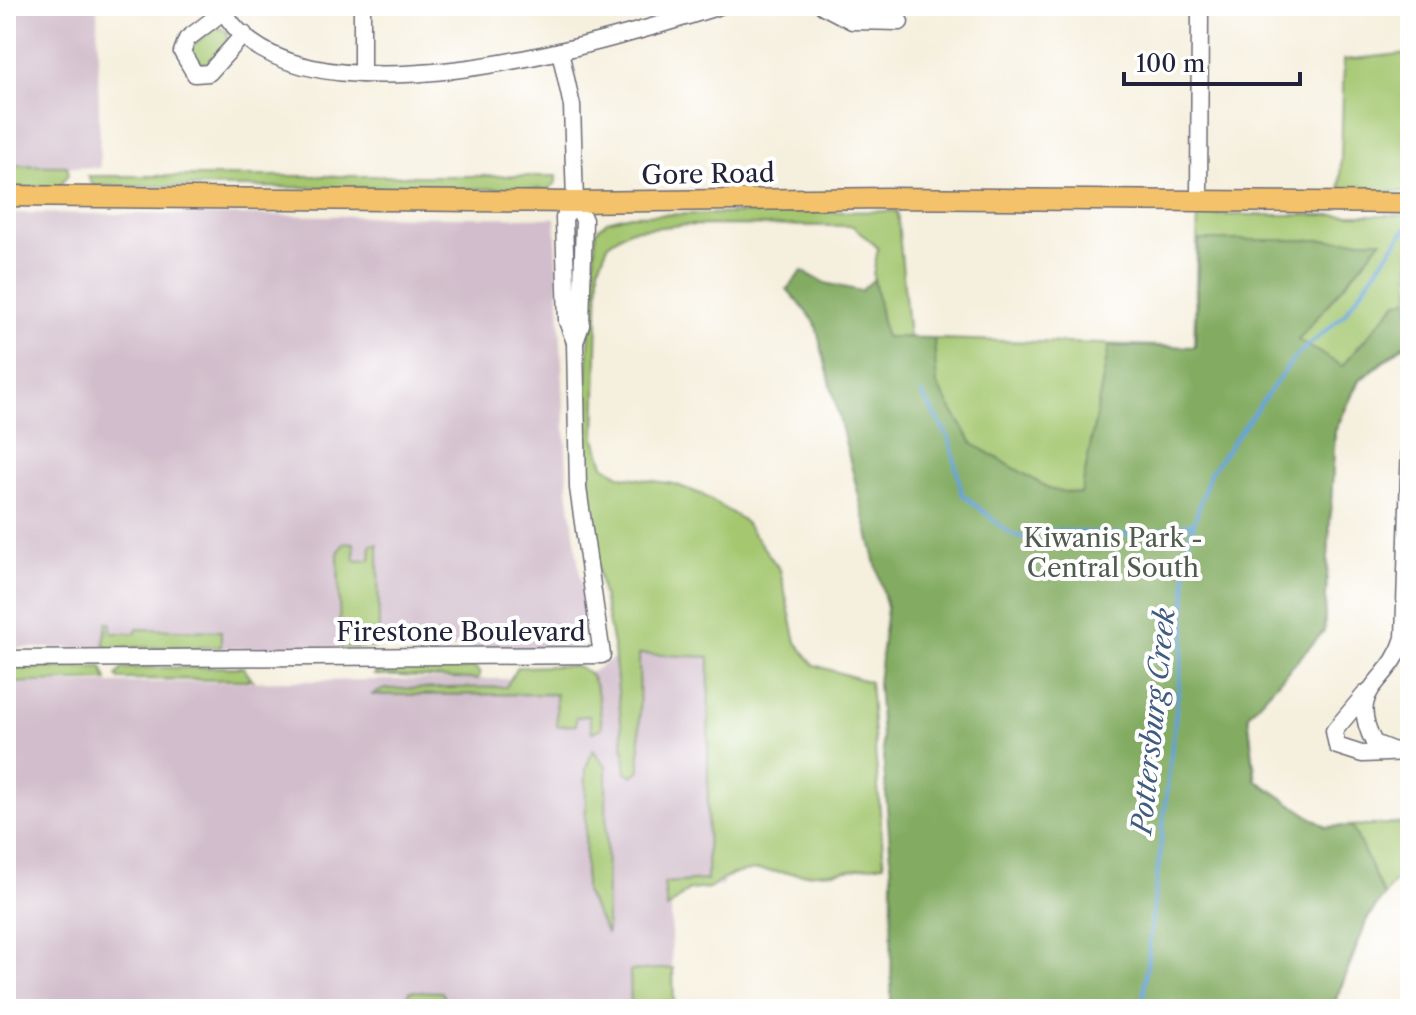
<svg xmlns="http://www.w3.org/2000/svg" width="1416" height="1015" font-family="'Libre Caslon Text',serif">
  <rect width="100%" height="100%" fill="#fff"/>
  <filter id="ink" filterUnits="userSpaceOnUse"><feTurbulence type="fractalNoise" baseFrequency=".0125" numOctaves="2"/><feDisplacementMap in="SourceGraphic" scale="16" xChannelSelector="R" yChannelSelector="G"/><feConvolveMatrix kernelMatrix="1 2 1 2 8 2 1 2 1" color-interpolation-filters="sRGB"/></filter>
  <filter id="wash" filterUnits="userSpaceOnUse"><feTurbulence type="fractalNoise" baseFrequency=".006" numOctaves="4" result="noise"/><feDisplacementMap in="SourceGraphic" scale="32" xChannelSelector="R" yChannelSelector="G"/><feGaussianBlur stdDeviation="1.8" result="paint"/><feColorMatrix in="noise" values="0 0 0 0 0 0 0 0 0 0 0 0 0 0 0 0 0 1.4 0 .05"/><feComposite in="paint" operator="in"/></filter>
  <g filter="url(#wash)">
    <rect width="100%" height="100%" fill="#f5efdd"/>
    <!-- industrial -->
    <g fill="#d1bdcb">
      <path d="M 6,6 L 97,6 L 100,168 L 6,165 L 6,11 L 14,10 L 6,9 Z"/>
      <path d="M 6,213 L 555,218 L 568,489 L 587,625 L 580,641 L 566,648 L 6,648 Z"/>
      <path d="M 636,645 L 725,650 L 723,886 L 671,890 L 672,1009 L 6,1009 L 6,684 L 581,678 Z"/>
    </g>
    <!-- green -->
    <g fill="#a4c770" stroke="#637456" stroke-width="2">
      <path d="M 216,27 L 227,31 L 228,42 L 210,63 L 196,63 L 190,47 Z"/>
      <path d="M 1410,53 L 1410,192 L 1340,192 L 1344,60 Z"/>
      <path d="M 6,165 L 67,166 L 69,174 L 57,189 L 6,187 Z"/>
      <path d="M 88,176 L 557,176 L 555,184 L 548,189 L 93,186 Z"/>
      <path d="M 897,211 L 909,338 L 1194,347 L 1198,215 L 1410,215 L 1410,341 L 1359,381 L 1335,431 L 1324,631 L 1248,715 L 1256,780 L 1326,827 L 1410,823 L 1410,860 L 1368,918 L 1333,1009 L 897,1009 L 909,338 L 885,337 L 873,275 L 878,248 L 853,226 L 684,225 L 629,230 L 609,243 L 599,266 L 595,438 L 604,465 L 621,476 L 674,484 L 701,494 L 743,520 L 780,570 L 796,642 L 814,665 L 870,682 L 884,864 L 834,872 L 802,874 L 755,870 L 733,874 L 709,888 L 689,890 L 667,909 L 664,883 L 707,880 L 709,657 L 639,654 L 640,770 L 633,776 L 626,772 L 614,650 L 594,551 L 584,426 L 596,231 L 607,221 L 631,215 Z"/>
      <path d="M 344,543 L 354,543 L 355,561 L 370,560 L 371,545 L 378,544 L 379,640 L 375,648 L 340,648 L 338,553 Z"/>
      <path d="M 107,622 L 111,623 L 111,633 L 136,633 L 137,629 L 221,631 L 221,647 L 107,648 L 104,644 Z"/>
      <path d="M 102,667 L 107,680 L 6,683 L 6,668 Z"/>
      <path d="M 243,667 L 252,680 L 119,679 L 116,676 L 123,668 Z"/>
      <path d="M 475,667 L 480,673 L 478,679 L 374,675 L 379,668 Z"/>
      <path d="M 517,667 C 585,667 596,652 602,728 L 592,732 L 589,716 L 576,717 L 576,725 L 557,726 L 556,694 L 371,695 L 385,689 L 506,687 Z"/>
      <path d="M 593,750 L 606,766 L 607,934 L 585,892 L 586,768 Z"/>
      <path d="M 673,968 L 674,1009 L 631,1009 L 630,971 Z"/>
      <path d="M 410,991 L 442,992 L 450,1009 L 403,1005 Z"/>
    </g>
    <!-- forest -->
    <path fill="#83ac62" stroke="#52674e" stroke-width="2" d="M 1199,240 L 1382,240 L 1298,340 L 1342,366 L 1397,302 L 1410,298 L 1410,340 L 1359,380 L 1335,431 L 1324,631 L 1248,715 L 1255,780 L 1326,827 L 1352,826 L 1384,896 L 1367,918 L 1332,1009 L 891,1009 L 892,876 L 878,683 L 887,608 L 815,322 L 787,289 L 802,271 L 825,283 L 861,291 L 874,279 L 885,337 L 934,338 L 937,385 L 973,444 L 1052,490 L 1081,494 L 1109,346 L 1195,347 Z"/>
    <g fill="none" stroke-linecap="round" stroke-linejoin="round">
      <!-- stream -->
      <g stroke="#63a2d5" stroke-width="4">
        <path d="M 922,394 L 950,440 L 962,494 L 1008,532 L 1023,538 L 1053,530 L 1133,535 L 1194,523"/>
        <path d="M 1142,1009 L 1185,632 L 1186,548 L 1210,473 L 1294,358 L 1344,315 L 1410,223"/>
      </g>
    </g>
  </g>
  <g filter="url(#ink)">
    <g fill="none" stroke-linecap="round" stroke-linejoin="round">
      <!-- minor casing -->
      <g stroke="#6c6a74" stroke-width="19">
        <g id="minor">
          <path d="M 221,6 C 288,141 612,41 720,6"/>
          <path d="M 362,6 L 362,74"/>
          <path d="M 823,6 L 852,21 L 900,22"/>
          <path d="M 224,11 L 187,39 L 182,52 L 195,74 L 209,73 L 244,34"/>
          <path d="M 1199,201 L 1200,6"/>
          <path d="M 575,342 L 567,321 L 564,218 L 575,202"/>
          <path d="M 6,659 L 602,655 L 578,488 L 575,342 L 581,325 L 584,220 L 575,202 L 572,106 L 560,51"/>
          <path d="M 1365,694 L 1334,731 L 1337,746 L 1362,754 L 1410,752"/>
          <path d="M 1397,752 L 1374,743 C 1345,685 1390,686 1404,638 L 1410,440"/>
        </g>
      </g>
      <!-- major casing -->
      <g stroke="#6c6a74" stroke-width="23">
        <path id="major" d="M 6,196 L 575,202 L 886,198 L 1410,203"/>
      </g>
      <!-- minor -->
      <use href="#minor" stroke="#fff" stroke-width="16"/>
      <!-- major -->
      <use href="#major" stroke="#f4c26a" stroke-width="20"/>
    </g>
  </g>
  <g text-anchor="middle" stroke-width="8" stroke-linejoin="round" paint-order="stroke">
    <!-- street labels -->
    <g font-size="26" fill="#22223b" stroke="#fff">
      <text transform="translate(708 174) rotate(-1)" y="9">Gore Road</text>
      <text x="461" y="641">Firestone Boulevard</text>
    </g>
    <!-- park labels -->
    <g font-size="26" fill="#505c4e" stroke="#fff">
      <text x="1113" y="547">Kiwanis Park -<tspan x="1113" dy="30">Central South</tspan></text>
    </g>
    <!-- water labels -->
    <g font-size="28" font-style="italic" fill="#3f5c80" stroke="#fff">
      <text transform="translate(1153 721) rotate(-84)" y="10">Pottersburg Creek</text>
    </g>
  </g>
  <!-- margin -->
  <rect width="1416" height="1015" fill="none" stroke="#fff" stroke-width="32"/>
  <!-- scale -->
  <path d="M1124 72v12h176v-12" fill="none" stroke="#22223b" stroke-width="4"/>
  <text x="1136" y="72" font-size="24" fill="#22223b" stroke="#ffffff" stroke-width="6" paint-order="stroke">100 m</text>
</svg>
